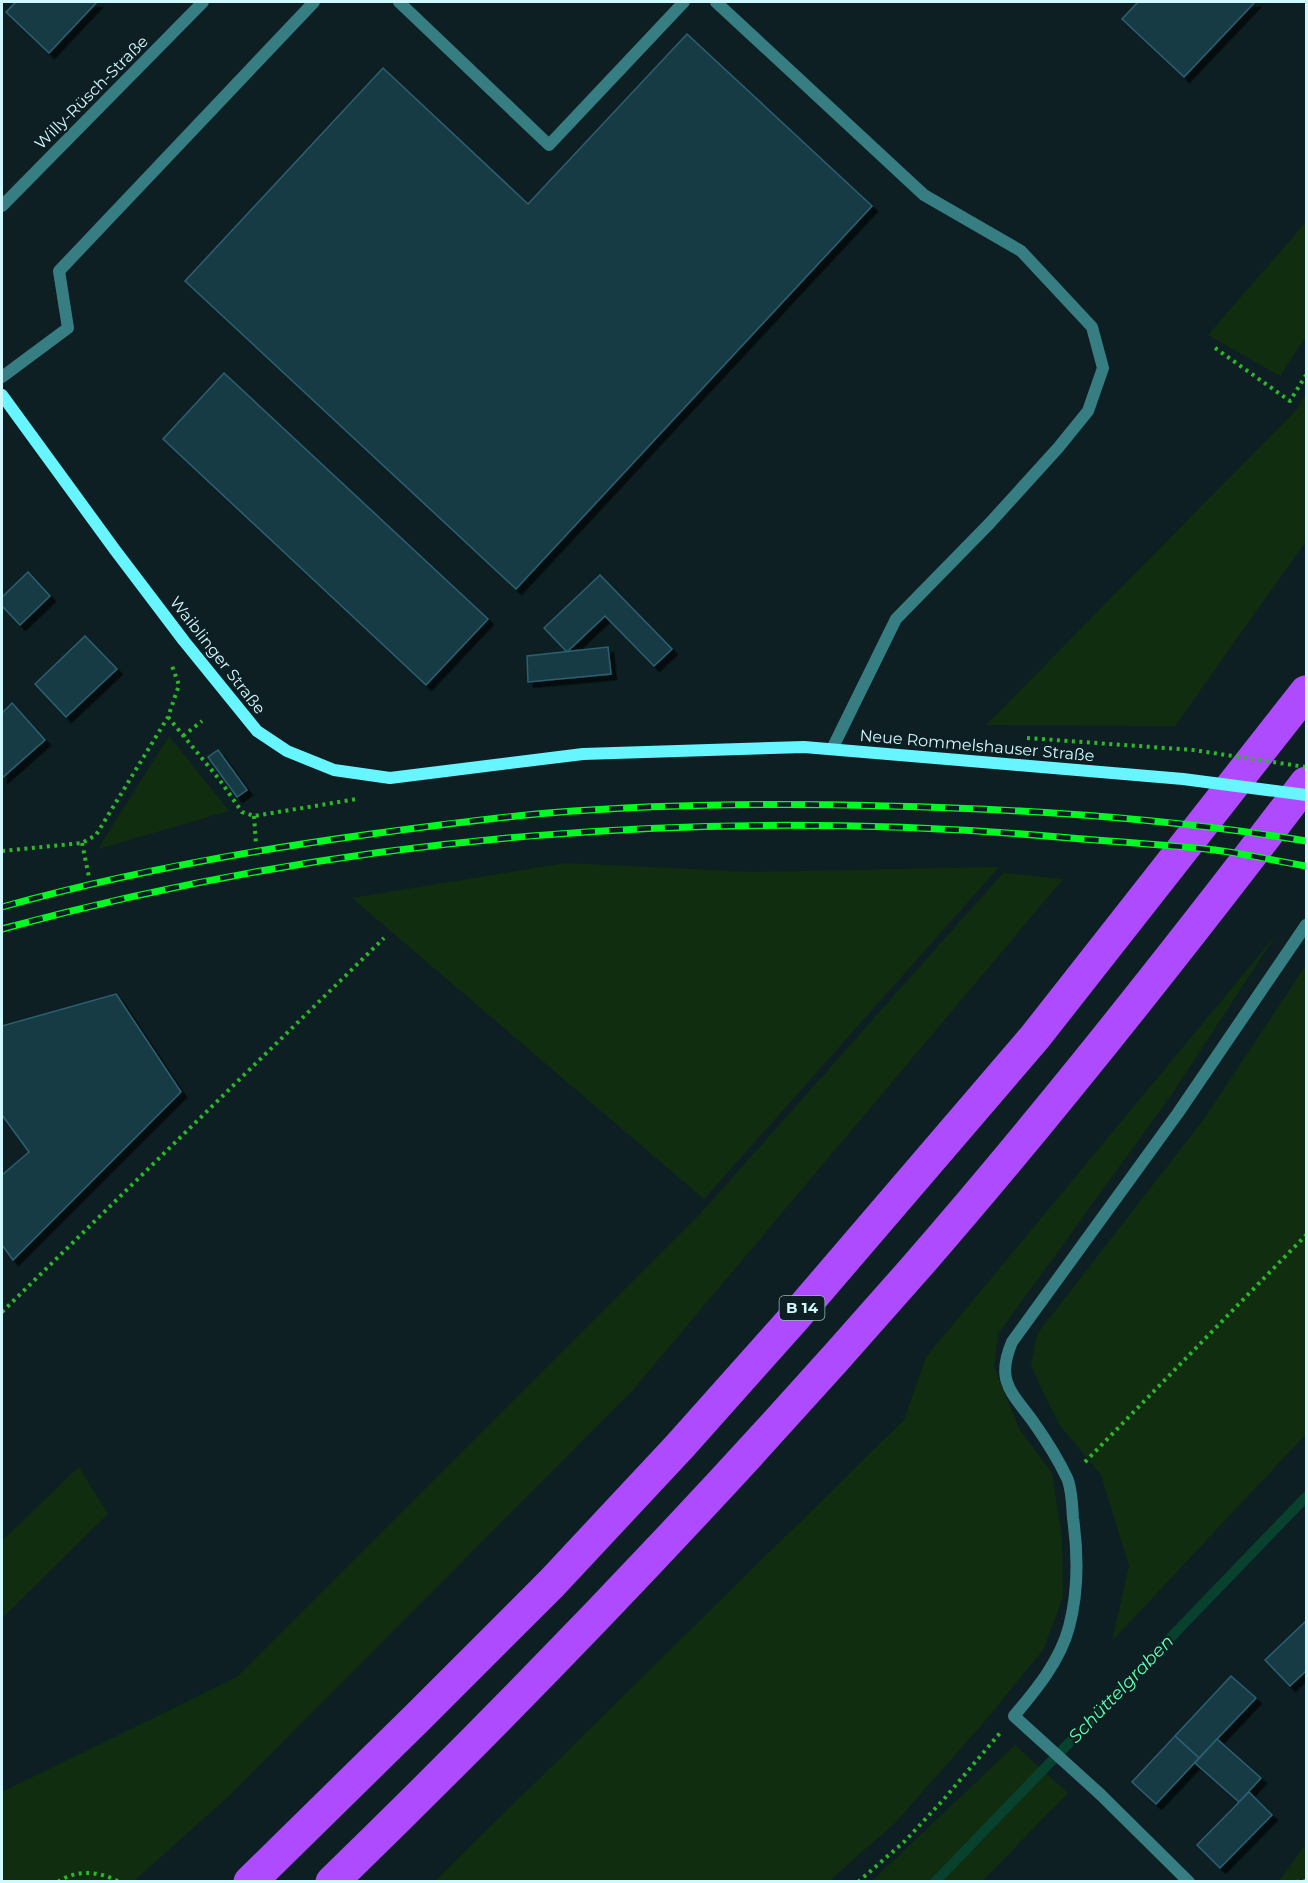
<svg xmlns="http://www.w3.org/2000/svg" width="1308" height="1883" font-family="Montserrat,sans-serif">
  <defs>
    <filter id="shadow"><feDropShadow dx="5.5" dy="5.5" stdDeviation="0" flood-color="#0009"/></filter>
  </defs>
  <rect width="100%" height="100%" fill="#0d1f23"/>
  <!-- green -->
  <g fill="#102d10">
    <path d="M 1306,222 L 1306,336 L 1280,376 L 1208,335 Z"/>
    <path d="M 1306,393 L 1306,541 L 1175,726 L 986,725 L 1298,408 Z"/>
    <path d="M 169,736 L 229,811 L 98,849 Z"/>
    <path d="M 565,863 L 751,872 L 999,867 L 704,1199 L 352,898 Z"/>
    <path d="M 1003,873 L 1063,879 L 632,1391 L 230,1795 L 134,1881 L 2,1881 L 2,1792 L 237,1677 L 699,1215 Z"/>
    <path d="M 1276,935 L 1172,1094 L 998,1334 L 994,1367 L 1020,1430 L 1052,1473 L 1062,1538 L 1063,1597 L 1043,1650 L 985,1721 L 895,1823 L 829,1881 L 434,1882 L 904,1420 L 926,1357 Z"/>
    <path d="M 1306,965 L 1306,1434 L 1112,1641 L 1129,1566 L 1101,1475 L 1058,1423 L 1031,1366 L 1037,1334 L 1204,1119 Z"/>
    <path d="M 79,1467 L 108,1514 L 2,1618 L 2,1541 Z"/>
    <path d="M 1015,1745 L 1068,1793 L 982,1881 L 872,1881 Z"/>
    <path d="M 1306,1844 L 1306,1881 L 1279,1881 Z"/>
  </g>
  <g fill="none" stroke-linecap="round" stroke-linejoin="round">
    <!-- stream -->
    <path stroke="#08412e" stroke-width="10" d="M 935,1882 L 1306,1497"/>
  </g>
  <!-- building -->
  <g fill="#193a45" stroke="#2b6171" stroke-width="1.5" filter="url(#shadow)">
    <path d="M 16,2 L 97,2 L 49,53 L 6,12 Z"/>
    <path d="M 1138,2 L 1255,2 L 1184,77 L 1122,19 Z"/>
    <path d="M 687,34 L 872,206 L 516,589 L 185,281 L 383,68 L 528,204 Z"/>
    <path d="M 224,373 L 488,619 L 426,685 L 163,439 Z"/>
    <path d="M 28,572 L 50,596 L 20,625 L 2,606 L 2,597 Z"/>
    <path d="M 600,575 L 672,649 L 654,666 L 605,616 L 567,652 L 544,628 Z"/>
    <path d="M 85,636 L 117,669 L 66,717 L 35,684 Z"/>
    <path d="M 608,647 L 611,674 L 528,682 L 527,656 Z"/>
    <path d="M 12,703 L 45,740 L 2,778 L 2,713 Z"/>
    <path d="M 218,750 L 247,790 L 237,797 L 208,757 Z"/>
    <path d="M 116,994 L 181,1092 L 13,1260 L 2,1245 L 2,1175 L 29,1152 L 2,1115 L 2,1026 Z"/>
    <path d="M 1306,1621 L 1306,1671 L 1290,1686 L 1265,1660 Z"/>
    <path d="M 1231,1676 L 1256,1698 L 1199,1758 L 1175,1736 Z"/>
    <path d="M 1175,1736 L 1199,1758 L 1156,1804 L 1132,1782 Z"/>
    <path d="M 1217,1739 L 1261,1778 L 1239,1802 L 1195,1763 Z"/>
    <path d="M 1249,1792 L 1272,1815 L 1220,1868 L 1197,1845 Z"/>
  </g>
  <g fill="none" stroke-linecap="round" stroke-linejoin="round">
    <!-- path -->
    <g stroke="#2fb72c" stroke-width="4" stroke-dasharray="3 4.5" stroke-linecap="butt">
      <path d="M 1215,348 L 1290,401 L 1306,375"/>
      <path d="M 168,717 L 219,779 L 242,812 L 254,816 L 357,799"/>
      <path d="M 183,736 L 202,721"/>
      <path d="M 254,816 L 256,844"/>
      <path d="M 82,843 L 89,877"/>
      <path d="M 2,851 L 82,843 L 96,835 L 168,717 L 179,685 L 172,666"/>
      <path d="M 2,1312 L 384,938"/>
      <path d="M 1085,1462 L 1306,1235"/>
      <path d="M 58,1882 C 76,1869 100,1871 119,1882"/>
      <path d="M 858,1882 L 905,1841 L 944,1799 L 1000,1733"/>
      <path d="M 1296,1882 L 1306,1881"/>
    </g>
    <!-- lane -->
    <g stroke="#377e83" stroke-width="12">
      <path d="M 399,2 L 549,145 L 684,2"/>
      <path d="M 716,2 L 924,195 L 1021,251 L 1092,327 L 1103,368 L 1088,411 L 1058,448 L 989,524"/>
      <path d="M 2,377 L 68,328 L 59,271 L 314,2"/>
      <path d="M 1100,1794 L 1014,1716 C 1036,1690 1060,1661 1069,1627 C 1078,1593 1078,1553 1073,1518 C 1072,1506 1072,1489 1067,1478 C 1058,1459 1046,1440 1034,1423 C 1012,1392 995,1382 1012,1342 L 1178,1113 L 1306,925"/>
    </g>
    <!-- street -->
    <g stroke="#377e83" stroke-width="12">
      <path d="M 2,206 L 203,2"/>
      <path d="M 832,749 L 896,619 L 989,524"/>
      <path d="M 1100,1794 L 1189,1882"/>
    </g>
    <!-- secondary -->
    <path stroke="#67f6ff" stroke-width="12" d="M 2,395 L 115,550 L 184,641 L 257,731 L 287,751 L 334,770 L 390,778 L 583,754 L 804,747 L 1018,765"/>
    <!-- highway -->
    <g stroke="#af4bff" stroke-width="33">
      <path d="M 250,1882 L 418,1717 L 552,1583 L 680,1446 L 795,1317 L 1035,1037 L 1306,692"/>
      <path d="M 332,1882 C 536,1684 731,1479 917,1266 C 1053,1110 1181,947 1306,783"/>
    </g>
    <!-- rail casing -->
    <g stroke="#00fb22" stroke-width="7">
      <g id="rail">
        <path d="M 2,907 C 123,873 246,851 371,834 C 430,826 489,818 548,813 C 660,804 773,803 885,806 C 1026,809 1167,818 1306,841"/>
        <path d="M 2,929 C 349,834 712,806 1070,838 C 1119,842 1167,845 1215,850 C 1246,854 1276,861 1306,866"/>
      </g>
    </g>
    <!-- rail -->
    <use href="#rail" stroke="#0d1f23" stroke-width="4.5" stroke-dasharray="14" stroke-linecap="butt"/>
    <!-- path-bridge -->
    <path stroke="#2fb72c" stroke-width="4" stroke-dasharray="3 4.5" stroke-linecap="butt" d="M 1027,738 L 1193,750 L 1306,767"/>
    <!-- secondary-bridge -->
    <path stroke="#67f6ff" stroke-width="12" d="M 1018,765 L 1183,779 L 1306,795"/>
  </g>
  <g text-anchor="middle" stroke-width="4.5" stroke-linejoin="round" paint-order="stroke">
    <!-- shield labels -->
    <rect fill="#0d1f23" stroke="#96b7bd" stroke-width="1.5" x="779.5" y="1296" width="45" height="24" rx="4.5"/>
    <g font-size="15" font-weight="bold" fill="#d0f8ff">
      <text x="802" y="1313">B 14</text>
    </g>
    <!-- street labels -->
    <g font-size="16" fill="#d0f8ff" stroke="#0d1f23">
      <text transform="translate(91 92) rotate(-45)" y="6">Willy-Rüsch-Straße</text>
      <text transform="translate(218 655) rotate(52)" y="6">Waiblinger Straße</text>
      <text transform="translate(977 745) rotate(5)" y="6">Neue Rommelshauser Straße</text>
    </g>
    <!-- water labels -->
    <g font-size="18" font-style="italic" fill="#5effae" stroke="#0d1f23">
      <text transform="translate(1121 1689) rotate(-46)" y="6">Schüttelgraben</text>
    </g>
  </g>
  <!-- border -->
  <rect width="1308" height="1883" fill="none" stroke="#d0f8ff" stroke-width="6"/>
</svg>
